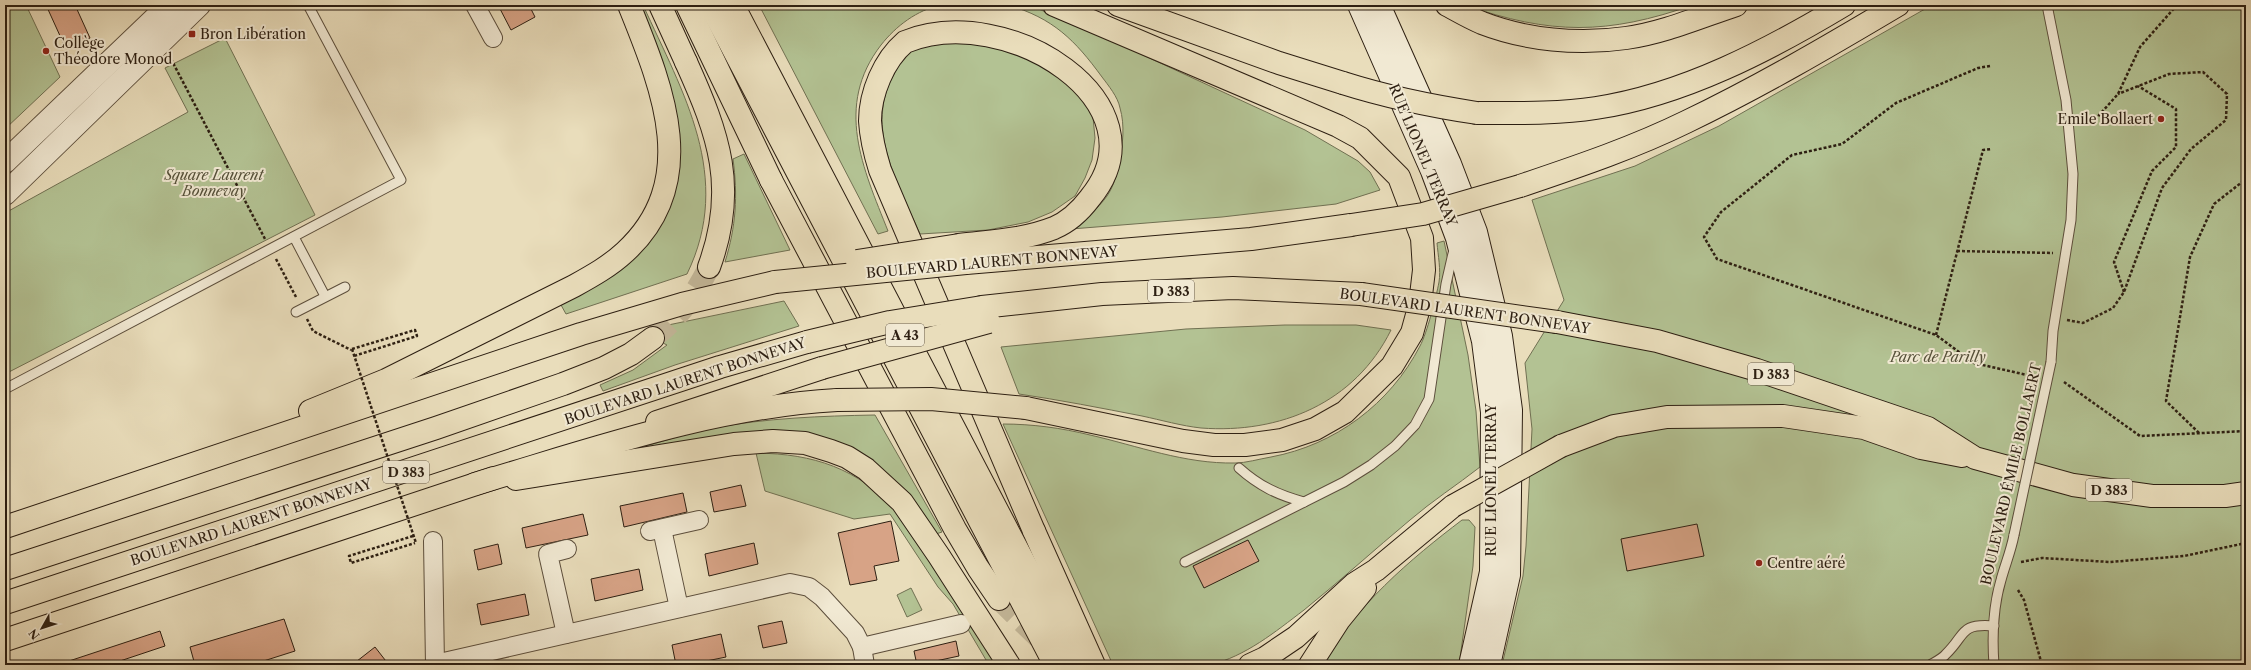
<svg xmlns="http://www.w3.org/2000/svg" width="2251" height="670" font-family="'Libre Caslon Text',serif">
  <rect width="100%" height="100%" fill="#e9ddbb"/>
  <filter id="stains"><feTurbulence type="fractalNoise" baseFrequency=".005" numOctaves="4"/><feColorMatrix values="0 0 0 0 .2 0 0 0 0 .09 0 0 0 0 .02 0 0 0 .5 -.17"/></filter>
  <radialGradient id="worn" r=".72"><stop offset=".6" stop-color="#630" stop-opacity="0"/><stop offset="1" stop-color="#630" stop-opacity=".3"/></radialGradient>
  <!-- green -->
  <g fill="#b3c293" stroke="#707052">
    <path d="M 5,5 L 26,5 L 60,77 L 5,129 L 5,114 L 10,109 L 5,106 Z"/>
    <path d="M 638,5 L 643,5 C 683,93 734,177 687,274 L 566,314 L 561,305 L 608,277 L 668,200 Z"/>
    <path d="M 759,5 L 941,5 C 917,10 896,26 881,45 C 834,106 863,168 888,231 L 878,234 Z"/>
    <path d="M 1008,5 L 1029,5 L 1089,30 L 1305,130 L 1358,161 L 1370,172 L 1380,190 L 1336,204 L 1222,217 L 1071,229 C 1084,219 1098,209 1107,196 C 1114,186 1117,173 1119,162 C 1123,145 1125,125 1120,108 C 1118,97 1108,85 1102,77 C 1075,40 1053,18 1008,5 Z"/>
    <path d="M 1465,5 L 1693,5 C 1607,35 1551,35 1465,5 Z"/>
    <path d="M 1932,5 L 2246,5 L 2246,665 L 1502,665 L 1523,576 L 1526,546 L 1532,429 L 1525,363 L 1564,300 L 1532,200 L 1635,166 L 1719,126 Z"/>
    <path d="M 972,27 L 1074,81 L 1093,117 L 1095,138 L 1092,160 L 1085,178 L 1075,196 L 1052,212 L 1028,222 L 988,230 L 920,234 C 898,184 864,127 894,74 C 898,66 906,53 915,48 C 932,39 954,34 972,27 Z"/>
    <path d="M 225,38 L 315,215 L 5,374 L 5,213 L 188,112 L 165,68 Z"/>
    <path d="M 744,154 L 790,250 L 725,262 C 736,226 738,196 733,159 Z"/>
    <path d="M 1444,241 L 1468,355 L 1476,411 L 1480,467 C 1457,485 1432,501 1410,520 C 1374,550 1340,581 1304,610 C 1275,632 1246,656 1210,665 L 1113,665 L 1003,424 C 1032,424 1062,428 1090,435 C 1138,446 1185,464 1235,463 C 1246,463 1259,459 1271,457 C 1335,445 1390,404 1420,346 C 1427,333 1436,298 1439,282 C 1441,270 1438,255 1437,243 Z"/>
    <path d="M 784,301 L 799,326 L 675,365 L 603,391 L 600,385 L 633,370 L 667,345 L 643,333 L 644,330 Z"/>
    <path d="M 1285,325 L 1356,325 L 1391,330 C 1355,403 1280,434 1201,428 C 1182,426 1161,420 1142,416 C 1101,408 1060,400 1019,394 L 1001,347 L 1186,329 Z"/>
    <path d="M 875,415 L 942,532 L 936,534 L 883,472 L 729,436 L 639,448 C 664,441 688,433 713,428 C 767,418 821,416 875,415 Z"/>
    <path d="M 756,453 C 815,454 856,468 898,511 L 1002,665 L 989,665 L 953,604 L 938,587 L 890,514 L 854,519 L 765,491 Z"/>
    <path d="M 1462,520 L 1469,520 L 1475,527 L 1473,566 L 1459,665 L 1324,665 C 1352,608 1412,558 1462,520 Z"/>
    <path d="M 911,588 L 922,610 L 907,617 L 897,595 Z"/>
  </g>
  <!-- building -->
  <g fill="#d7a386" stroke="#2d1f12">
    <path d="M 46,5 L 75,5 L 90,38 L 66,49 Z"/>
    <path d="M 498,5 L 529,5 L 535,17 L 511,30 Z"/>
    <path d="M 741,485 L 746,506 L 714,512 L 710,492 Z"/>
    <path d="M 683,493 L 687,512 L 624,527 L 620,506 Z"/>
    <path d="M 583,514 L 588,535 L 526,548 L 522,528 Z"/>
    <path d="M 891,521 L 899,561 L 874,566 L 877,580 L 850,585 L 838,533 Z"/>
    <path d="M 1697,524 L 1704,556 L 1627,571 L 1621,539 Z"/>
    <path d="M 1248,540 L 1259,561 L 1204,588 L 1193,566 Z"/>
    <path d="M 754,543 L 758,564 L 709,576 L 705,554 Z"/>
    <path d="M 498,544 L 502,564 L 478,570 L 474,550 Z"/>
    <path d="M 639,569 L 643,590 L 595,601 L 591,579 Z"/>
    <path d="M 525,594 L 529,615 L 481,625 L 477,604 Z"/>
    <path d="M 284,619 L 295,651 L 251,665 L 195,665 L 190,647 Z"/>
    <path d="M 782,621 L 787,643 L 763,648 L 758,626 Z"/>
    <path d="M 160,631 L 165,646 L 108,665 L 66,665 L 66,662 Z"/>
    <path d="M 721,634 L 726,657 L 687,665 L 676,665 L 672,645 Z"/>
    <path d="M 956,641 L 959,656 L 917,665 L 914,651 Z"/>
    <path d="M 375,647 L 389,665 L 352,665 Z"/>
  </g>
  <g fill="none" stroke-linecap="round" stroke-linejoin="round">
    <!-- trunk-tunnel -->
    <g stroke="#c3b799" stroke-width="22" stroke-dasharray="22 11" stroke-linecap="butt">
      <path d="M 653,338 C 678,318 695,296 709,267"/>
      <path d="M 999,599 L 1041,640"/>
    </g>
    <!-- service casing -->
    <g stroke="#5c4e3c" stroke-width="11">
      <g id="service">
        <path d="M 2047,5 L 2066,100 L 2073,174 L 2071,220 L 2053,331 L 2051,362"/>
        <path d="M 294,237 L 325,296"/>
        <path d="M 296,312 L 345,287"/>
        <path d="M 5,389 L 401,180 L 308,5"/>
        <path d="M 1239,468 C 1259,486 1278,495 1304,502"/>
        <path d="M 1185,562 L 1344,482 L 1371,465 L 1395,446 L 1415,425 L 1429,399 L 1446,284 L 1454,249"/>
        <path d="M 1930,665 C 1935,662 1942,659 1946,654 C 1966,635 1959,623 1994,626"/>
        <path d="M 1994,665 C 1992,637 1993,607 2001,580 C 2005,565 2011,551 2014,535"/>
      </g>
    </g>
    <!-- minor casing -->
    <g stroke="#5c4e3c" stroke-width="20">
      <g id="minor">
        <path d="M 475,5 L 493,38"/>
        <path d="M 662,529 L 679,608"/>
        <path d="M 650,531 L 699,520"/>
        <path d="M 433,541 L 435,665"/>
        <path d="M 566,634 L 548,554 L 567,549"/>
        <path d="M 862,647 L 865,665"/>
        <path d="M 435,664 L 790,583 L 809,587 L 822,597 L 855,633 L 862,647 L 961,624"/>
      </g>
    </g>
    <!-- tertiary casing -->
    <g stroke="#5c4e3c" stroke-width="24">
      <g id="tertiary">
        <path d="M 5,162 L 169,5"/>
        <path d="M 5,194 L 199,5"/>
      </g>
    </g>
    <!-- secondary casing -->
    <g stroke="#2d1f12" stroke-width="24">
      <g id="secondary">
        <path d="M 1359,5 L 1432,171 L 1457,238 L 1483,341 L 1492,412 L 1491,572 L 1470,665"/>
        <path d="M 1379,5 L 1450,164 L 1476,232 L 1501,336 L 1511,410 L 1509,575 L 1489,665"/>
      </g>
    </g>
    <!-- trunk casing -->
    <g stroke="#2d1f12" stroke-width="24">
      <g id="trunk">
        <path d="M 1447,5 C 1458,11 1470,18 1482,23 C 1526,40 1578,45 1626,38 C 1663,33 1700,17 1736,5"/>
        <path d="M 686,62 C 719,135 738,188 709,267"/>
        <path d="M 771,180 L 955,529 L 978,568 L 999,599"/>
        <path d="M 1520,186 C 1576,167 1633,148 1686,122 C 1759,87 1829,46 1898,5"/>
        <path d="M 959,245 C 991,241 1024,240 1054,228 C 1068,222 1081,210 1090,198 C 1168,104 1007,0 905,42 C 884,60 870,93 870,121 C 871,138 875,154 880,170 L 1034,531"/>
        <path d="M 966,263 L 1251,239 L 1351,225"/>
        <path d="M 982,307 L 1102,294 L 1233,288 L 1361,294"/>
        <path d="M 1557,322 L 1657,341 L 1757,370 L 1928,428 L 1975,458 L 2073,485 L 2152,496 L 2225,496 L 2246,493"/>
        <path d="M 310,411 L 386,380 L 574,286 C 592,276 610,266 625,252 C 702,181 662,87 629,5"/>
        <path d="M 657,422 L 822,368"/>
        <path d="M 1561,446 L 1614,426 L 1667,417 L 1783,416 L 1864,428 L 1921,448 L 1962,456"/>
        <path d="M 516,479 L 734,444 L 773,441 L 805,443 L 831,451 L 847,457 L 866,469 L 902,502 L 939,556 L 1009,665"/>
        <path d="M 5,527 L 581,334 L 682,304 L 775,282"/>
        <path d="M 5,569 L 436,428 L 563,384 L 604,368 L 631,354 L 653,338"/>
        <path d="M 5,603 L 720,367 L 807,342"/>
        <path d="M 5,640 L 494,478"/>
        <path d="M 1250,665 L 1265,658 L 1296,637 L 1354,584 L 1376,570 L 1453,506"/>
        <path d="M 1310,665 L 1339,620 L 1365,588"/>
      </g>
    </g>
    <!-- motorway casing -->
    <g stroke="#2d1f12" stroke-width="24">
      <g id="motorway">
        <path d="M 660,5 L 686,62"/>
        <path d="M 687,5 L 771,180"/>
        <path d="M 710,5 L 1055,665"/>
        <path d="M 733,5 L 1078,665"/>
        <path d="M 1118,5 L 1279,63 L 1343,83"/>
        <path d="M 1477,113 C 1516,113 1557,114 1596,108 C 1683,95 1769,50 1844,5"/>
        <path d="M 1026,408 L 1183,441 L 1214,445 L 1245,445 L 1282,440 L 1315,429 L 1345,412 L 1392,366 L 1412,333 L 1420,304 L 1424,270 L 1422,238 L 1399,177 L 1360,138 L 1338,126 L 1054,5"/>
        <path d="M 475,484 C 594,449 712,407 837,400"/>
        <path d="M 1034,531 L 1094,665"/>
      </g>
    </g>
    <!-- path -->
    <g stroke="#2d1f12" stroke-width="2.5" stroke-dasharray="3 2" stroke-linecap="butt">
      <path d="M 2238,5 L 2246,8"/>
      <path d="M 171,59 L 265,239"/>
      <path d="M 1990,66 L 1978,68 L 1896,103 L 1842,144 L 1792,155 L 1721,212 L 1704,237 L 1717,259 L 1936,335 L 1974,363 L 2027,375"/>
      <path d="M 2081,124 L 2093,122 L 2118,94 L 2140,47 L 2177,5"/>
      <path d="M 1957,251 L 2053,253"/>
      <path d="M 276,259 L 296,297"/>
      <path d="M 2124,292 L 2114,262 L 2152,171 L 2176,147 L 2176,109 L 2138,86"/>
      <path d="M 307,319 L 313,331 L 351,350"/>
      <path d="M 2067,320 L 2083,323 L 2113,308 L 2124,292 L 2162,188 L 2191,149 L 2226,120 L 2227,94 L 2203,72 L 2169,74 L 2118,94"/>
      <path d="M 1936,335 L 1983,150 L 1992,149"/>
      <path d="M 352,349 L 415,330 L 417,336 L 354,356"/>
      <path d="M 2064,382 L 2140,436 L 2246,431"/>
      <path d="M 2199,433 L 2166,401 L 2190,257 L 2214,204 L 2246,179"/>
      <path d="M 413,536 L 349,556 L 351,563 L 415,543"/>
      <path d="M 2021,562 L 2042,558 L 2110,562 L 2184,556 L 2246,543"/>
      <path d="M 2018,590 L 2024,600 L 2042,665"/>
    </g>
    <!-- service -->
    <use href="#service" stroke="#f1e9d3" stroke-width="9"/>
    <!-- minor -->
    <use href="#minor" stroke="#f1e9d3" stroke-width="18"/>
    <!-- tertiary -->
    <use href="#tertiary" stroke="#f1e9d3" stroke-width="22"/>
    <!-- secondary -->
    <use href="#secondary" stroke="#f1e9d3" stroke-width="22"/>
    <!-- trunk -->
    <use href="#trunk" stroke="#e9ddbb" stroke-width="22"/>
    <!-- motorway -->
    <use href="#motorway" stroke="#e9ddbb" stroke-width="22"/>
    <!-- service-bridge casing -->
    <g stroke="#5c4e3c" stroke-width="11" stroke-linecap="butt">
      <path id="service-bridge" d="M 2014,535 L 2051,362"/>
    </g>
    <!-- trunk-bridge casing -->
    <g stroke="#2d1f12" stroke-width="24" stroke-linecap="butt">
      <g id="trunk-bridge">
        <path d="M 1351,225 L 1423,214 L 1520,186"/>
        <path d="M 857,261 L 959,245"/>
        <path d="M 775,282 L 966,263"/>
        <path d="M 1361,294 L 1557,322"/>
        <path d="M 807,342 L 890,322 L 982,307"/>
        <path d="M 822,368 L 989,322"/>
        <path d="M 1453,506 L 1561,446"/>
      </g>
    </g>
    <!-- motorway-bridge casing -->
    <g stroke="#2d1f12" stroke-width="24" stroke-linecap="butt">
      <g id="motorway-bridge">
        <path d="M 1343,83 C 1387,97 1431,106 1477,113"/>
        <path d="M 837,400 L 931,399 L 1026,408"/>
      </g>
    </g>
    <!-- path-bridge -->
    <path stroke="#2d1f12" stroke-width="2.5" stroke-dasharray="3 2" stroke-linecap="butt" d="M 352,349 L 416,543"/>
    <!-- service-bridge -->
    <use href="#service-bridge" stroke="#f1e9d3" stroke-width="9"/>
    <!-- trunk-bridge -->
    <use href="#trunk-bridge" stroke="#e9ddbb" stroke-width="22"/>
    <!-- motorway-bridge -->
    <use href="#motorway-bridge" stroke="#e9ddbb" stroke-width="22"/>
  </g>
  <!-- markers -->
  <g fill="#8f2418" stroke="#f1e9d3" stroke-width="1.5">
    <rect x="188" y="30" width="8" height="8" rx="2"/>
    <circle cx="46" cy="51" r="4"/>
    <circle cx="2161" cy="119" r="4"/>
    <circle cx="1759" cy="563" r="4"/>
  </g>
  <g text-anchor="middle" stroke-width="4" stroke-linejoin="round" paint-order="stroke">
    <!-- shield labels -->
    <g fill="#f1e9d3" stroke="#685c4c" stroke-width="1">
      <rect x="1148" y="280" width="46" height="22" rx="3"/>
      <rect x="886" y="324" width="38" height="22" rx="3"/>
      <rect x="1748" y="363" width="46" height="22" rx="3"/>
      <rect x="383" y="461" width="46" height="22" rx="3"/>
      <rect x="2086" y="479" width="46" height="22" rx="3"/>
    </g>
    <g font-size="13" font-weight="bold" fill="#2d1f12">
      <text x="1171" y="296">D 383</text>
      <text x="905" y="340">A 43</text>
      <text x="1771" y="379">D 383</text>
      <text x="406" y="477">D 383</text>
      <text x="2109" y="495">D 383</text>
    </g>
    <!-- poi labels -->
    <g font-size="14" fill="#2d1f12" stroke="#f1e9d3" text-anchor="start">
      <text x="200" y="39">Bron Libération</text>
      <text x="54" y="48">Collège<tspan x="54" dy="16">Théodore Monod</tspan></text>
      <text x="2153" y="124" text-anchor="end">Emile Bollaert</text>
      <text x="1767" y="568">Centre aéré</text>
    </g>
    <!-- street labels -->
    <g font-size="14" fill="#2d1f12" stroke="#f1e9d3">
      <text transform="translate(1423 155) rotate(67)" y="5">RUE LIONEL TERRAY</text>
      <text transform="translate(992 262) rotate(-5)" y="5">BOULEVARD LAURENT BONNEVAY</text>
      <text transform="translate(1465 311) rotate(8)" y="5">BOULEVARD LAURENT BONNEVAY</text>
      <text transform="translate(685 381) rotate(-18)" y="5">BOULEVARD LAURENT BONNEVAY</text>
      <text transform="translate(2011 474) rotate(-77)" y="5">BOULEVARD ÉMILE BOLLAERT</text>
      <text transform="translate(1491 480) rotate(-90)" y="5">RUE LIONEL TERRAY</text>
      <text transform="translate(251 522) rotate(-18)" y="5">BOULEVARD LAURENT BONNEVAY</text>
    </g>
    <!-- park labels -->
    <g font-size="14" font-style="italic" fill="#555039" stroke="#f1e9d3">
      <text x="214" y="180">Square Laurent<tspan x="214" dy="16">Bonnevay</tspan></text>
      <text x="1938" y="362">Parc de Parilly</text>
    </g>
  </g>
  <!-- margin -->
  <rect width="2251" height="670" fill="none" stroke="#e9ddbb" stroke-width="20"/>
  <rect x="6" y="6" width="2239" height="658" fill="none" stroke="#2d1f12" stroke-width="2"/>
  <rect x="10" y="10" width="2231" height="650" fill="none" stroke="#2d1f12"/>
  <!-- north arrow -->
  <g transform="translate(42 628) rotate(231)" stroke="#f1e9d3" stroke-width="3" paint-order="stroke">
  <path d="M0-3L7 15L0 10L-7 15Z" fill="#2d1f12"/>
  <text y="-6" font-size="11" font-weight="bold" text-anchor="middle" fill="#2d1f12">N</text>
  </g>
  <rect width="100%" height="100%" filter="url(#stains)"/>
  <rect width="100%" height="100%" fill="url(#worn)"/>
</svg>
